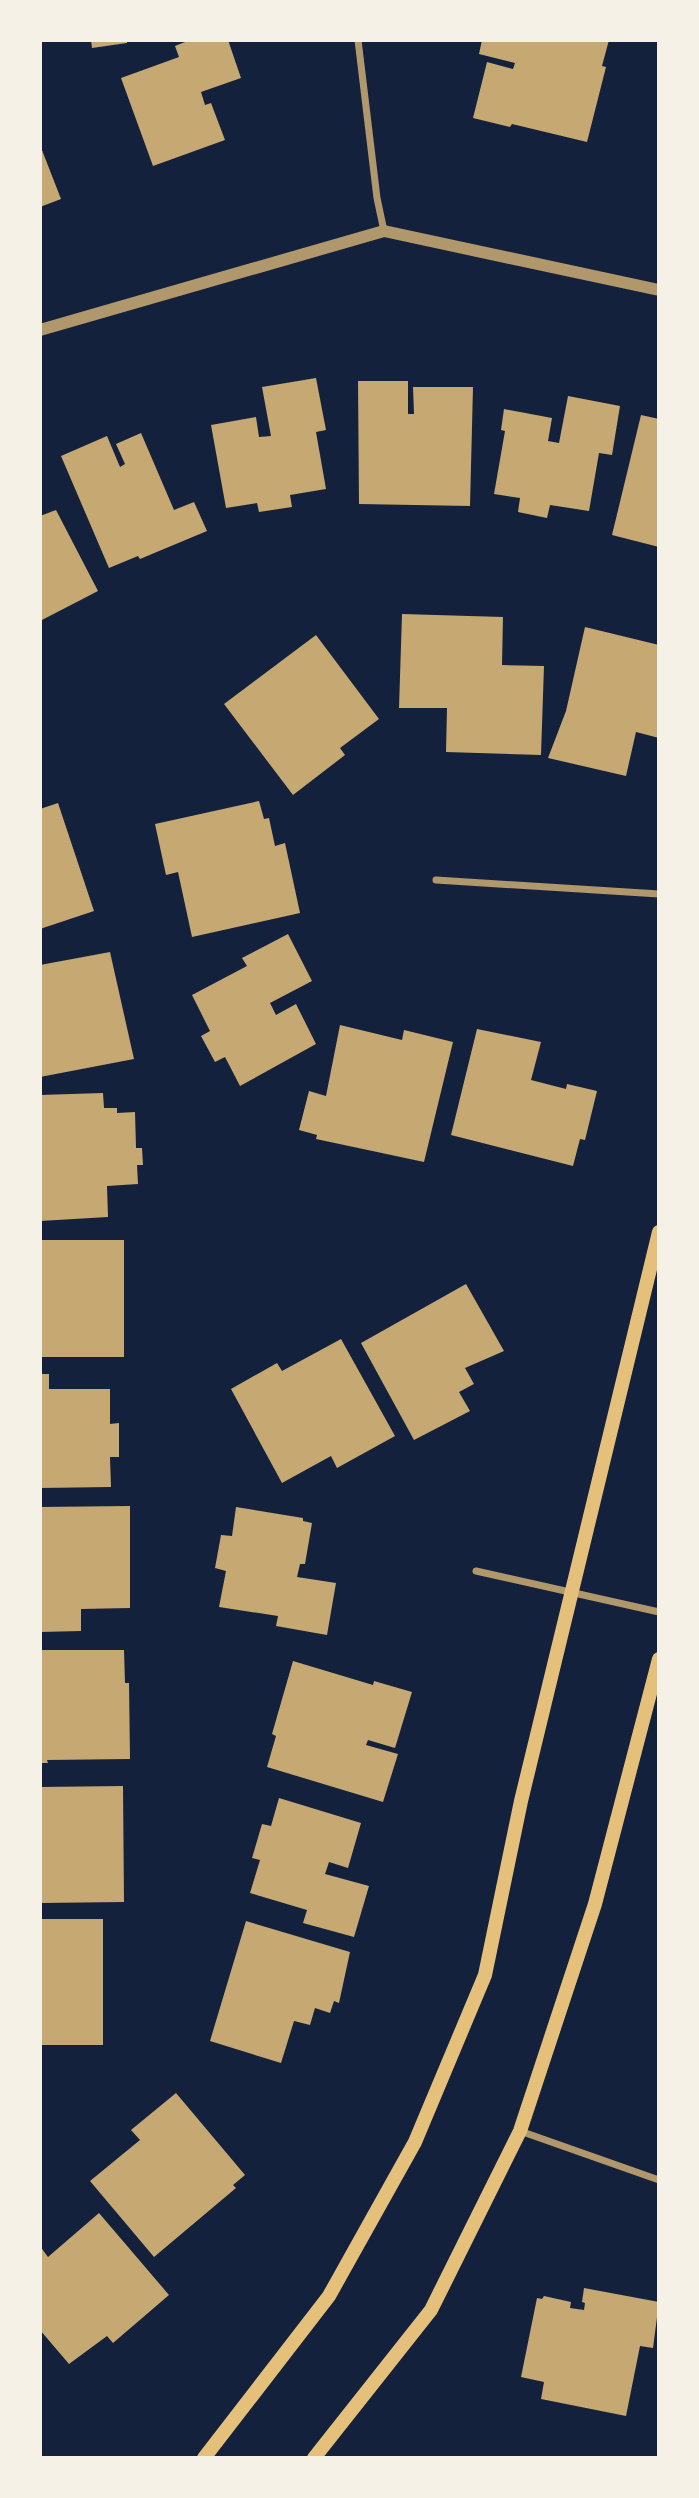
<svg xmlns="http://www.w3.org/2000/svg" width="699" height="2498" font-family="'Space Grotesk',sans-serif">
  <rect width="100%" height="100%" fill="#14213d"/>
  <!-- building -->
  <g fill="#c6a872">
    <path d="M 91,40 L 127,40 L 127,43 L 92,48 Z"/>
    <path d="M 190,40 L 228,40 L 241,78 L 201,92 L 205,105 L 211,103 L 225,140 L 153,166 L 121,78 L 179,57 L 175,46 Z"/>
    <path d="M 482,40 L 609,40 L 602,66 L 606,67 L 587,142 L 512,124 L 510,127 L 473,118 L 487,62 L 513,69 L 515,63 L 479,54 Z"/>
    <path d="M 40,145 L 61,199 L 40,207 Z"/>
    <path d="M 316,378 L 326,430 L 316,432 L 326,489 L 290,495 L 292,507 L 259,512 L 257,503 L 226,508 L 211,425 L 256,417 L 259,437 L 271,436 L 262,387 Z"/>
    <path d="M 358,381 L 408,381 L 408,414 L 414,414 L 413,387 L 473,387 L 470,506 L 359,504 Z"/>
    <path d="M 568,396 L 620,406 L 612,455 L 599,453 L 589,511 L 550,505 L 547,518 L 518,512 L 520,498 L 494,494 L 505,431 L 501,430 L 504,409 L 552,418 L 548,441 L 559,443 Z"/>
    <path d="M 641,415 L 659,419 L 659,547 L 612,535 Z"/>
    <path d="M 141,433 L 174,510 L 194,502 L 207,531 L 140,559 L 138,556 L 109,568 L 61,456 L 107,436 L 120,467 L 125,464 L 116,444 Z"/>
    <path d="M 56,510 L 98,591 L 40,621 L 40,516 Z"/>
    <path d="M 402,614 L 503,617 L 502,665 L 544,666 L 541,755 L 446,752 L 447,708 L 399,708 Z"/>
    <path d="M 585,627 L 659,645 L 659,738 L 636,732 L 626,776 L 548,758 L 566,711 Z"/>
    <path d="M 316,635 L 379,719 L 340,748 L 345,755 L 293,795 L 224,704 Z"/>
    <path d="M 259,801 L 264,819 L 269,818 L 275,846 L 285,843 L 300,913 L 192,937 L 178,872 L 166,875 L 155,824 Z"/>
    <path d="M 58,803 L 94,911 L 40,929 L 40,809 Z"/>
    <path d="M 288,934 L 312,981 L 270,1003 L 276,1015 L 296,1004 L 316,1044 L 240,1086 L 225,1057 L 215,1062 L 201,1036 L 210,1031 L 192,995 L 247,966 L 242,958 Z"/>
    <path d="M 110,952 L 134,1059 L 40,1077 L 40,965 Z"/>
    <path d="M 340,1025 L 402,1040 L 404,1030 L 453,1042 L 424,1162 L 316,1139 L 317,1135 L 299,1130 L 309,1091 L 326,1096 Z"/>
    <path d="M 477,1029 L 541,1042 L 531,1080 L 566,1089 L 567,1084 L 597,1091 L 585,1140 L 580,1139 L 573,1166 L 451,1135 Z"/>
    <path d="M 103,1093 L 104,1108 L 117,1108 L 117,1113 L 135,1112 L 136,1148 L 142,1148 L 143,1165 L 137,1165 L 138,1184 L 107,1186 L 108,1217 L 40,1221 L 40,1095 Z"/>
    <rect x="40" y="1240" width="84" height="117"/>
    <path d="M 466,1284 L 504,1351 L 465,1368 L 474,1384 L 459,1392 L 470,1411 L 414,1440 L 361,1343 Z"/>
    <path d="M 341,1339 L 395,1436 L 337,1468 L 331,1456 L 282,1483 L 231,1389 L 277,1363 L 282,1371 Z"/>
    <path d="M 40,1374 L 49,1374 L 49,1389 L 110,1389 L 110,1424 L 119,1423 L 119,1457 L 110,1457 L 111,1487 L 40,1488 Z"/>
    <path d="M 130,1506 L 130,1608 L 81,1609 L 81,1631 L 40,1632 L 40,1507 Z"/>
    <path d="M 236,1507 L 303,1518 L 303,1521 L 312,1523 L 305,1564 L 300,1564 L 297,1577 L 336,1583 L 327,1635 L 276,1626 L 278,1616 L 219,1607 L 226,1571 L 215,1568 L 221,1535 L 232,1536 Z"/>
    <path d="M 40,1650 L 124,1650 L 125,1683 L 129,1683 L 130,1759 L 47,1760 L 48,1763 L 40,1763 Z"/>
    <path d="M 293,1661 L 373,1685 L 374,1681 L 412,1692 L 395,1748 L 368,1740 L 366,1745 L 398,1754 L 383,1802 L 267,1767 L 276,1736 L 272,1734 Z"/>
    <path d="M 123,1786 L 124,1902 L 40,1903 L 40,1787 Z"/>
    <path d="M 279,1798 L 361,1823 L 348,1868 L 329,1862 L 325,1874 L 369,1886 L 354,1937 L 303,1923 L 307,1910 L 250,1893 L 260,1860 L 252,1858 L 262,1824 L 271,1826 Z"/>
    <rect x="40" y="1919" width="63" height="126"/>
    <path d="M 246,1921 L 350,1952 L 339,2003 L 334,2001 L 330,2013 L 315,2008 L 310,2025 L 294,2021 L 281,2063 L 210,2041 Z"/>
    <path d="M 176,2093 L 245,2175 L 233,2185 L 236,2188 L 154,2257 L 90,2181 L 140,2140 L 131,2130 Z"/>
    <path d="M 99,2213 L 169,2295 L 113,2343 L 107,2336 L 69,2364 L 40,2330 L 40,2246 L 48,2257 Z"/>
    <path d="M 584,2288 L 659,2302 L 653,2348 L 640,2346 L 626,2416 L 541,2399 L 544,2382 L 521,2377 L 537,2298 L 542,2299 L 544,2296 L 571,2302 L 570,2308 L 584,2310 L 585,2303 L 582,2302 Z"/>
  </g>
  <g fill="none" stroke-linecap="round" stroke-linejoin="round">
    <!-- minor -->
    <g stroke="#b1986c" stroke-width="7">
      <path d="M 358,40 L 377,198 L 384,231"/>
      <path d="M 436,880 L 659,894"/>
      <path d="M 476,1571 L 659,1612"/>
      <path d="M 520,2131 L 659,2180"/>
    </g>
    <!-- tertiary -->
    <path stroke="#b1986c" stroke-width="12" d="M 40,330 L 384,231 L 659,290"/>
    <!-- secondary -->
    <g stroke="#e5c07b" stroke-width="14">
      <path d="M 204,2458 L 329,2296 L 415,2142 L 485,1975 L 521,1801 L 659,1232"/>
      <path d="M 314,2458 L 431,2310 L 520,2131 L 595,1904 L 659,1659"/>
    </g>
  </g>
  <!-- border -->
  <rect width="699" height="2498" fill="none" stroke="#f6f1e7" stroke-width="84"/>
</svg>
